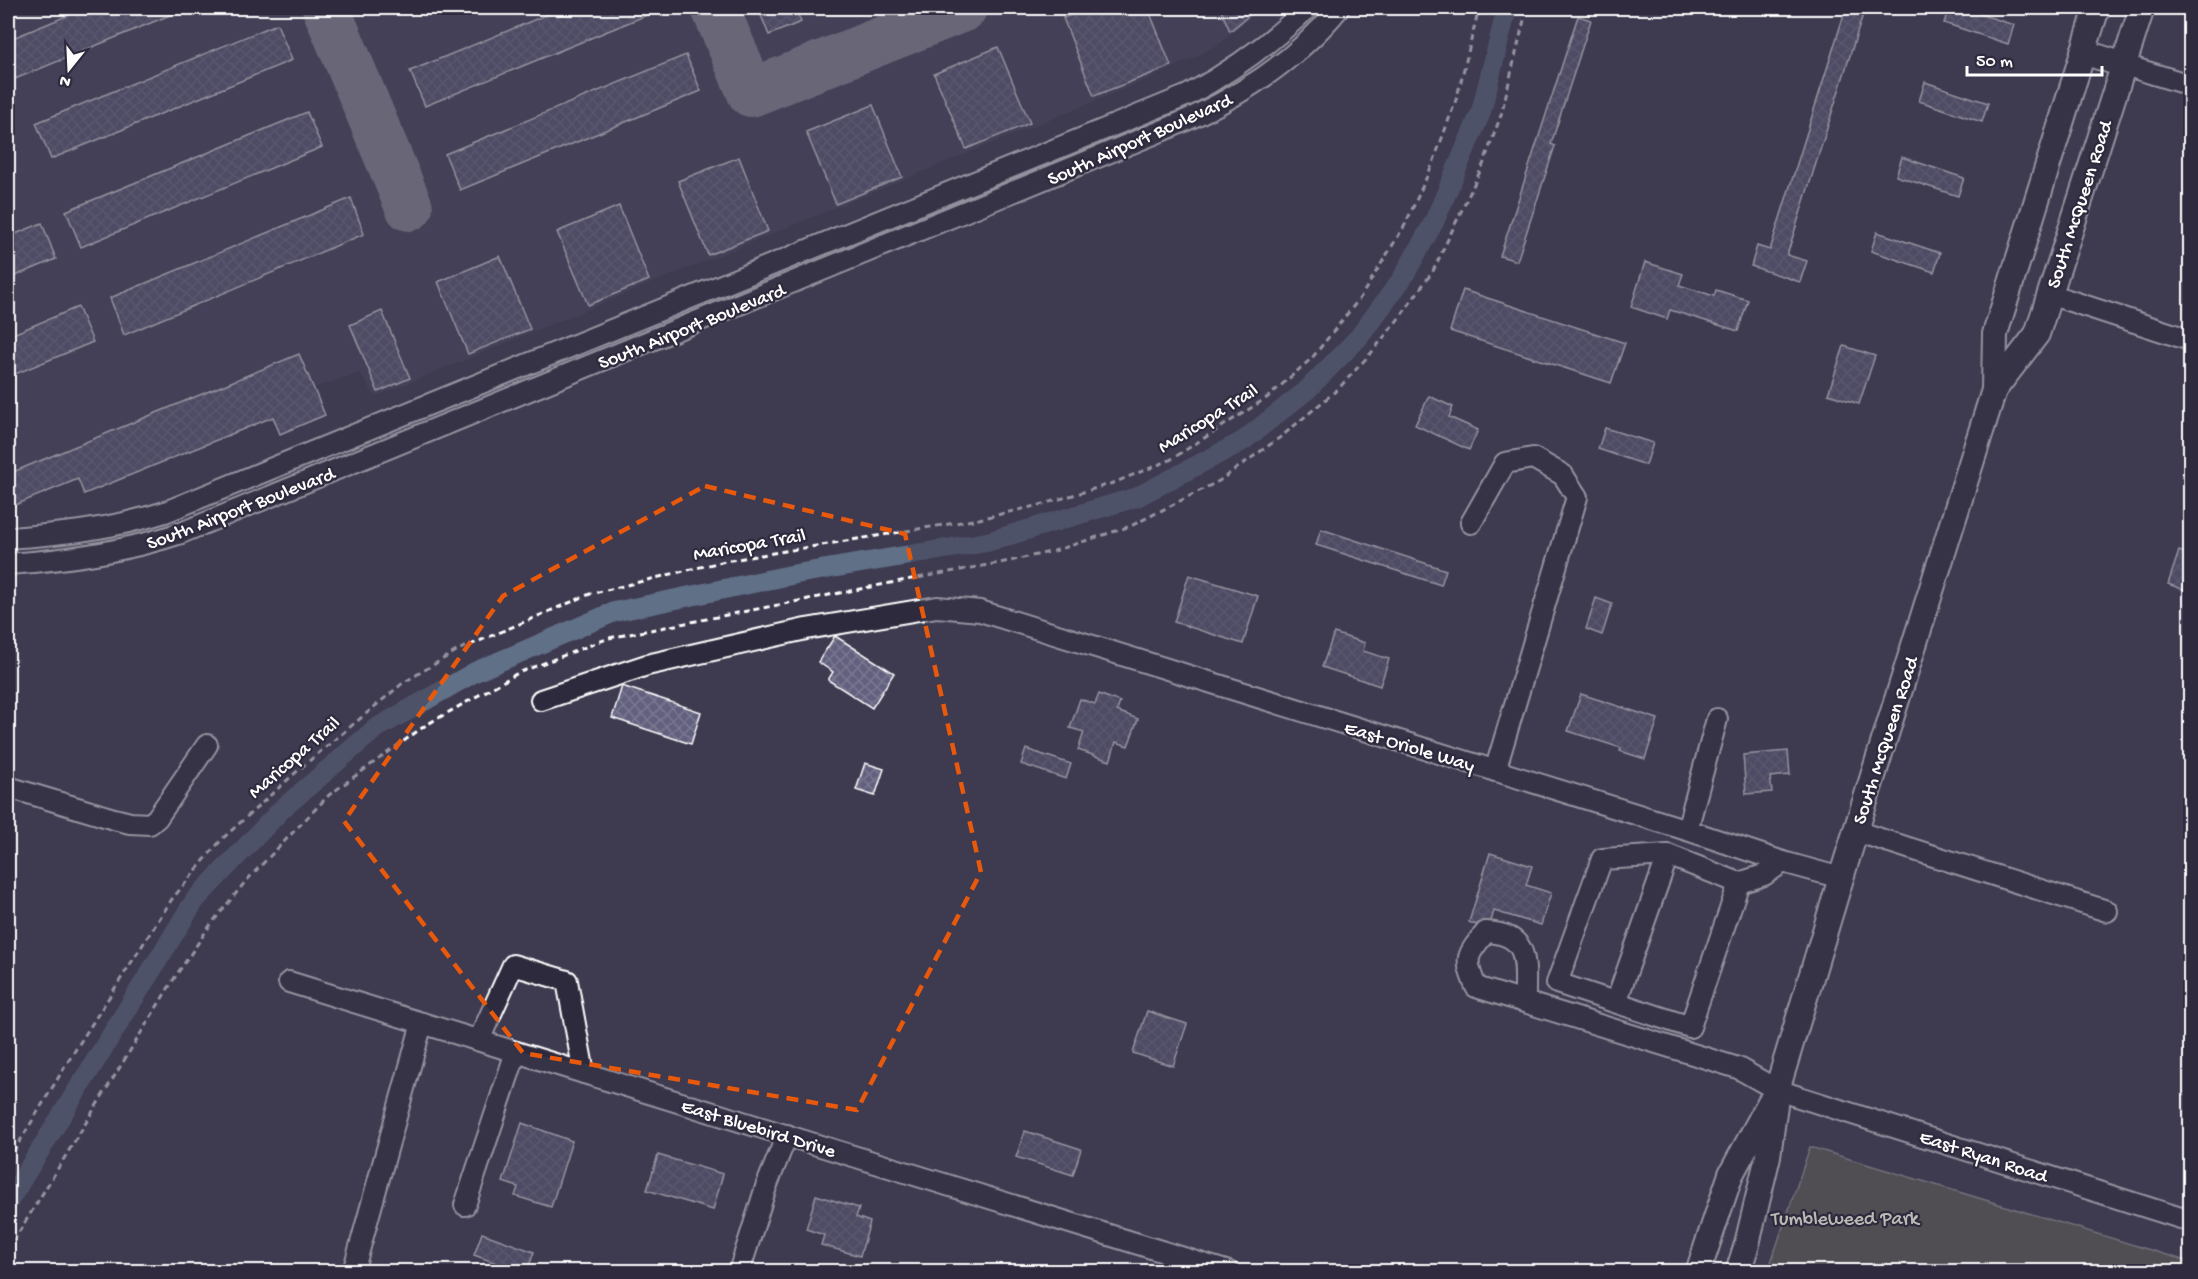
<svg xmlns="http://www.w3.org/2000/svg" width="2198" height="1279" font-family="'Gochi Hand',sans-serif">
  <defs>
    <pattern id="building-cross-hatch" width="8" height="8" patternUnits="userSpaceOnUse" patternTransform="scale(1.5)"><rect width="8" height="8" fill="#62617e"/><path d="M0 0l8 8M0 8l8-8" fill="none" stroke="#7a7991"/></pattern>
  </defs>
  <rect width="100%" height="100%" fill="#3e3a50"/>
  <filter id="ink" filterUnits="userSpaceOnUse"><feTurbulence type="fractalNoise" baseFrequency=".0167" numOctaves="2"/><feDisplacementMap in="SourceGraphic" scale="12" xChannelSelector="R" yChannelSelector="G"/><feConvolveMatrix kernelMatrix="1 2 1 2 8 2 1 2 1" color-interpolation-filters="sRGB"/></filter>
  <g filter="url(#ink)">
    <!-- built -->
    <path fill="#49465e" d="M 8,8 L 1261,8 L 1221,43 L 1192,59 L 1142,82 L 375,397 L 360,373 L 8,488 Z"/>
    <!-- green -->
    <path fill="#666658" stroke="#b2b2ac" stroke-width="1.5" d="M 1810,1147 L 2190,1262 L 2190,1271 L 1768,1271 Z"/>
    <g fill="none" stroke-linecap="round" stroke-linejoin="round">
      <!-- canal -->
      <path stroke="#616f87" stroke-width="20" d="M 8,1202 L 195,900 L 282,809 L 375,729 L 475,672 L 614,612 L 796,574 L 987,542 L 1137,497 L 1243,441 L 1307,390 L 1359,337 L 1402,279 L 1434,222 L 1481,112 L 1507,8"/>
      <!-- taxiway -->
      <g stroke="#9e9ca8" stroke-width="48">
        <path d="M 326,8 L 409,207"/>
        <path d="M 715,8 L 751,93 L 963,8"/>
      </g>
    </g>
    <!-- building -->
    <g fill="url(#building-cross-hatch)" stroke="#fff" stroke-width="1.5">
      <path d="M 86,8 L 187,8 L 15,79 L 8,60 L 8,40 Z"/>
      <path d="M 563,8 L 664,8 L 425,106 L 410,71 Z"/>
      <path d="M 758,8 L 795,8 L 801,22 L 769,35 Z"/>
      <path d="M 1089,8 L 1148,8 L 1171,66 L 1094,96 L 1063,18 Z"/>
      <path d="M 1220,8 L 1258,8 L 1230,31 Z"/>
      <path d="M 1846,8 L 1865,8 L 1787,255 L 1807,261 L 1800,282 L 1751,266 L 1757,246 L 1770,250 Z"/>
      <path d="M 1949,8 L 1961,8 L 2014,25 L 2008,44 L 1944,23 Z"/>
      <path d="M 1578,16 L 1591,20 L 1551,144 L 1555,146 L 1517,261 L 1500,256 Z"/>
      <path d="M 277,24 L 292,60 L 51,159 L 36,123 Z"/>
      <path d="M 998,47 L 1030,123 L 966,149 L 934,74 Z"/>
      <path d="M 686,55 L 701,91 L 460,190 L 445,154 Z"/>
      <path d="M 1925,82 L 1988,103 L 1982,122 L 1919,101 Z"/>
      <path d="M 873,105 L 902,177 L 836,204 L 806,132 Z"/>
      <path d="M 307,112 L 322,147 L 81,247 L 66,211 Z"/>
      <path d="M 739,157 L 768,231 L 708,255 L 678,181 Z"/>
      <path d="M 1902,157 L 1964,178 L 1958,196 L 1896,176 Z"/>
      <path d="M 351,198 L 364,234 L 124,335 L 110,298 Z"/>
      <path d="M 619,206 L 649,280 L 588,305 L 557,232 Z"/>
      <path d="M 42,223 L 56,259 L 8,279 L 8,237 Z"/>
      <path d="M 1877,232 L 1940,253 L 1934,272 L 1871,251 Z"/>
      <path d="M 500,256 L 530,329 L 468,354 L 438,282 Z"/>
      <path d="M 1645,262 L 1683,274 L 1679,285 L 1714,296 L 1716,290 L 1748,300 L 1738,331 L 1670,310 L 1667,319 L 1631,307 Z"/>
      <path d="M 1463,290 L 1625,343 L 1611,383 L 1450,331 Z"/>
      <path d="M 78,307 L 93,342 L 8,377 L 8,336 Z"/>
      <path d="M 382,311 L 410,378 L 378,392 L 350,325 Z"/>
      <path d="M 1844,346 L 1875,356 L 1859,404 L 1828,394 Z"/>
      <path d="M 299,354 L 325,415 L 280,434 L 273,417 L 84,494 L 78,479 L 8,508 L 8,474 Z"/>
      <path d="M 1429,396 L 1453,407 L 1449,417 L 1478,430 L 1469,450 L 1415,425 Z"/>
      <path d="M 1605,428 L 1653,443 L 1646,465 L 1598,449 Z"/>
      <path d="M 1321,529 L 1446,570 L 1441,585 L 1316,545 Z"/>
      <path d="M 2179,551 L 2190,555 L 2190,592 L 2168,584 Z"/>
      <path d="M 1189,575 L 1258,596 L 1243,644 L 1174,622 Z"/>
      <path d="M 1596,598 L 1612,604 L 1602,635 L 1586,629 Z"/>
      <path d="M 1334,633 L 1365,643 L 1363,651 L 1389,659 L 1380,686 L 1322,667 Z"/>
      <path d="M 835,636 L 894,673 L 872,708 L 828,680 L 833,672 L 818,662 Z"/>
      <path d="M 622,686 L 701,712 L 691,744 L 612,718 Z"/>
      <path d="M 1099,694 L 1120,702 L 1117,711 L 1138,719 L 1128,746 L 1116,742 L 1110,761 L 1078,750 L 1084,732 L 1070,728 L 1080,699 L 1095,704 Z"/>
      <path d="M 1581,694 L 1658,719 L 1645,759 L 1620,751 L 1621,748 L 1568,731 Z"/>
      <path d="M 1026,749 L 1071,764 L 1066,779 L 1021,764 Z"/>
      <path d="M 1788,751 L 1790,775 L 1770,777 L 1772,792 L 1746,794 L 1743,755 Z"/>
      <path d="M 865,763 L 884,769 L 875,796 L 856,790 Z"/>
      <path d="M 1490,853 L 1532,866 L 1526,885 L 1551,893 L 1541,925 L 1494,911 L 1491,921 L 1482,921 L 1476,925 L 1469,922 Z"/>
      <path d="M 1147,1011 L 1187,1024 L 1173,1066 L 1133,1053 Z"/>
      <path d="M 522,1123 L 572,1141 L 551,1207 L 515,1196 L 518,1187 L 503,1182 Z"/>
      <path d="M 1025,1131 L 1081,1149 L 1073,1175 L 1016,1157 Z"/>
      <path d="M 658,1155 L 723,1174 L 713,1210 L 647,1190 Z"/>
      <path d="M 816,1195 L 859,1208 L 856,1217 L 870,1222 L 860,1256 L 821,1245 L 824,1235 L 806,1229 Z"/>
      <path d="M 482,1233 L 534,1252 L 527,1272 L 521,1272 L 474,1255 Z"/>
    </g>
    <g fill="none" stroke-linecap="round" stroke-linejoin="round">
      <!-- minor casing -->
      <g stroke="#fff" stroke-width="24">
        <g id="minor">
          <path d="M 2124,65 L 2190,85"/>
          <path d="M 2049,294 L 2190,340"/>
          <path d="M 1471,523 L 1505,463 L 1533,458 L 1563,475 L 1577,497 L 1495,771"/>
          <path d="M 8,538 C 64,534 111,529 165,512 L 1188,95 C 1232,71 1271,43 1307,8"/>
          <path d="M 8,564 C 67,560 124,552 181,533 L 1171,127 C 1236,99 1294,63 1339,8"/>
          <path d="M 541,700 L 647,665 L 806,629 L 937,607 L 980,611 L 1687,830 L 1783,862 L 1841,878"/>
          <path d="M 8,787 L 114,819 L 130,823 L 150,824 L 157,818 L 207,745"/>
          <path d="M 1687,830 L 1717,719"/>
          <path d="M 1855,831 L 2107,911"/>
          <path d="M 1668,855 L 1739,883"/>
          <path d="M 289,982 L 1229,1272"/>
          <path d="M 1525,1002 C 1524,966 1533,934 1486,932 C 1466,956 1464,958 1476,987 L 1738,1068 L 1777,1090 L 2190,1221"/>
          <path d="M 1616,1002 L 1668,855 L 1602,859 L 1557,983 L 1690,1027 L 1739,883 L 1764,875 L 1783,862"/>
          <path d="M 479,1040 L 513,965 L 567,981 L 584,1073"/>
          <path d="M 465,1205 L 516,1052"/>
          <path d="M 353,1272 L 422,1023"/>
          <path d="M 739,1272 L 766,1187 L 787,1135"/>
        </g>
      </g>
      <!-- major casing -->
      <g stroke="#fff" stroke-width="28">
        <g id="major">
          <path d="M 2083,52 L 2124,65"/>
          <path d="M 1994,390 L 2037,334 L 2142,8"/>
          <path d="M 1698,1272 L 1731,1174 L 1770,1102"/>
          <path d="M 1738,1272 L 1747,1244 L 1768,1156 L 1777,1090 L 1841,878 L 1994,390 L 1995,334 L 2097,8"/>
        </g>
      </g>
      <!-- path -->
      <g stroke="#fff" stroke-width="3" stroke-dasharray="6 4.5" stroke-linecap="butt">
        <path d="M 8,1161 L 72,1055 L 172,899 L 222,839 L 303,766 L 403,683 L 458,650 L 590,594 L 725,561 L 979,519 L 1040,505 L 1113,483 L 1170,460 L 1268,397 L 1312,358 L 1360,298 L 1405,225 L 1433,163 L 1457,97 L 1479,8"/>
        <path d="M 8,1250 L 177,974 L 211,924 L 246,881 L 329,795 L 426,725 L 518,673 L 609,638 L 906,580 L 1010,561 L 1054,551 L 1131,526 L 1219,481 L 1282,436 L 1338,389 L 1372,352 L 1400,317 L 1433,271 L 1483,165 L 1501,115 L 1527,8"/>
      </g>
      <!-- minor -->
      <use href="#minor" stroke="#2f2a3d" stroke-width="20"/>
      <!-- major -->
      <use href="#major" stroke="#2f2a3d" stroke-width="24"/>
    </g>
  </g>
  <!-- marked area -->
  <path d="M0 0H2198V1279H0ZM 705,486 L 905,534 L 981,872 L 857,1110 L 523,1053 L 344,821 L 503,596 Z" fill="#3e3a50" fill-opacity=".55" fill-rule="evenodd"/>
  <path fill="none" stroke="#e8590c" stroke-width="4.5" stroke-dasharray="12 8" stroke-linejoin="round" d="M 705,486 L 905,534 L 981,872 L 857,1110 L 523,1053 L 344,821 L 503,596 Z"/>
  <g text-anchor="middle" stroke-width="4.5" stroke-linejoin="round" paint-order="stroke">
    <!-- street labels -->
    <g font-size="20" fill="#fff" stroke="#2f2a3d">
      <text transform="translate(1139 138) rotate(-24)" y="7">South Airport Boulevard</text>
      <text transform="translate(2078 204) rotate(-72)" y="7">South McQueen Road</text>
      <text transform="translate(691 325) rotate(-22)" y="7">South Airport Boulevard</text>
      <text transform="translate(1207 417) rotate(-32)" y="7">Maricopa Trail</text>
      <text transform="translate(240 507) rotate(-21)" y="7">South Airport Boulevard</text>
      <text transform="translate(749 543) rotate(-10)" y="7">Maricopa Trail</text>
      <text transform="translate(1884 740) rotate(-72)" y="7">South McQueen Road</text>
      <text transform="translate(1410 745) rotate(17)" y="7">East Oriole Way</text>
      <text transform="translate(293 756) rotate(-41)" y="7">Maricopa Trail</text>
      <text transform="translate(759 1127) rotate(17)" y="7">East Bluebird Drive</text>
      <text transform="translate(1984 1155) rotate(18)" y="7">East Ryan Road</text>
    </g>
    <!-- park labels -->
    <g font-size="20" fill="#babab4" stroke="#2f2a3d">
      <text x="1845" y="1224">Tumbleweed Park</text>
    </g>
  </g>
  <!-- margin -->
  <rect width="2198" height="1279" fill="none" stroke="#2f2a3d" stroke-width="30"/>
  <rect x="15" y="15" width="2168" height="1249" fill="none" stroke="#fff" stroke-width="2" filter="url(#ink)"/>
  <!-- north arrow -->
  <g transform="translate(69 69) rotate(198)" stroke="#2f2a3d" stroke-width="4.5" paint-order="stroke">
  <path d="M0-4.5L10 22L0 15L-10 22Z" fill="#ffffff"/>
  <text y="-9" font-size="16" font-weight="bold" text-anchor="middle" fill="#ffffff">N</text>
  </g>
  <!-- scale -->
  <path d="M1967 66v9h135v-9" fill="none" stroke="#ffffff" stroke-width="3"/>
  <text x="1976" y="66" font-size="18" fill="#ffffff" stroke="#2f2a3d" stroke-width="4.5" paint-order="stroke">50 m</text>
</svg>
